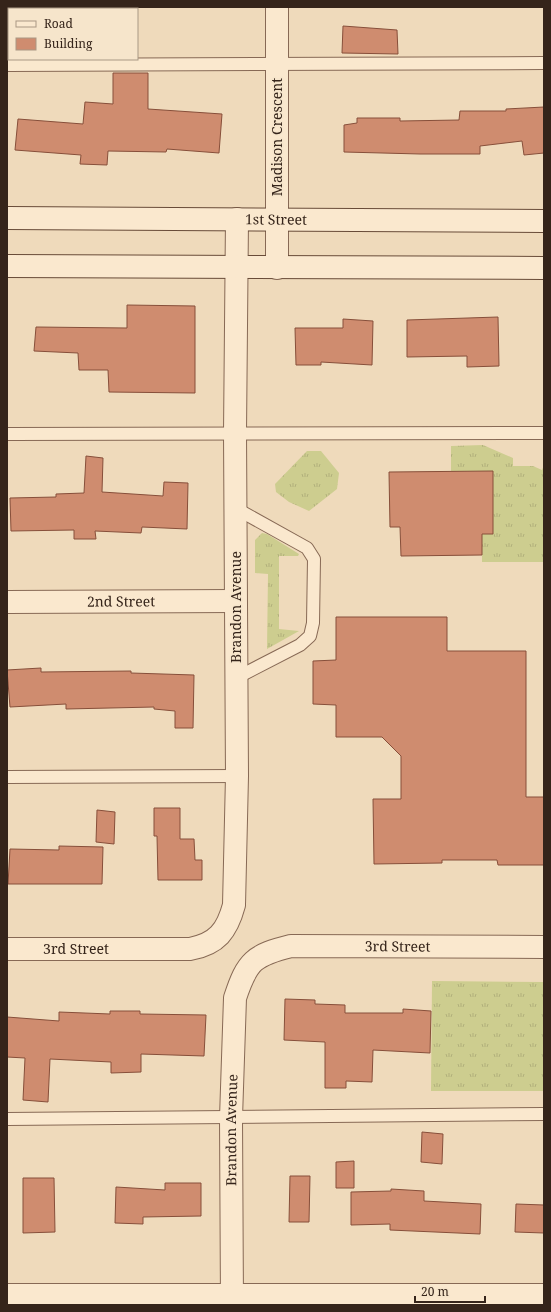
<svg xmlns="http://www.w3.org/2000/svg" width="551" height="1312" font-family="'Noto Serif',serif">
  <defs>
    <pattern id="grass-tufts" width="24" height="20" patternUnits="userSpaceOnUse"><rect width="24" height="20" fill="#cdcd8f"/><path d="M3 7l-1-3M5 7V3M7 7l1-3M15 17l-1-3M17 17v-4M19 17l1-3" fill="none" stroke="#b1b07b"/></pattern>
  </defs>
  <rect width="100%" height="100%" fill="#efdabb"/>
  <!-- grass -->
  <g fill="url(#grass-tufts)">
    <path d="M 483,445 L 513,458 L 513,466 L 533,466 L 542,470 L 544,465 L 544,562 L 482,562 L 482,534 L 493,534 L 493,471 L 451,471 L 451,446 Z"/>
    <path d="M 307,451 L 321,451 L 339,473 L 337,489 L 309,511 L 289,502 L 276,492 L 275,484 Z"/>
    <path d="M 262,533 L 267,534 L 299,554 L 298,556 L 279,556 L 279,629 L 299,631 L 267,649 L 268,574 L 255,573 L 255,540 Z"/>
    <path d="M 432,981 L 544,982 L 544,1091 L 431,1091 Z"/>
  </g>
  <!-- building -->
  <g fill="#cf8c6f" stroke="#874f3a">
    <path d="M 343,26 L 397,30 L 398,54 L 342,53 Z"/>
    <path d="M 113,73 L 148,73 L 148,109 L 222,114 L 219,153 L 167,149 L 166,152 L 108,151 L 107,165 L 80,164 L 81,155 L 15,150 L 18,119 L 83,124 L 85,102 L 113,104 Z"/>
    <path d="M 544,107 L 544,153 L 524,155 L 522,141 L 480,146 L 480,154 L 420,154 L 344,152 L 344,125 L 357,123 L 357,118 L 400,118 L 400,121 L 459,120 L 460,111 L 506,111 L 506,109 Z"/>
    <path d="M 127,305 L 195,306 L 195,393 L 109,392 L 108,370 L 79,370 L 78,353 L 34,351 L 36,327 L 127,328 Z"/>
    <path d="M 498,317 L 499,366 L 467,367 L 467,356 L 407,357 L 407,320 Z"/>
    <path d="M 343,319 L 373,321 L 372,365 L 321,362 L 321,365 L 296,365 L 295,328 L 343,328 Z"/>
    <path d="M 86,456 L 103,458 L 102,492 L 163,496 L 164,482 L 188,483 L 187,529 L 142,527 L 141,533 L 95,531 L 96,539 L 74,539 L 74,530 L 11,531 L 10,498 L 56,497 L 56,494 L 84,493 Z"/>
    <path d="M 493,471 L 493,534 L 482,534 L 482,555 L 401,556 L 400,527 L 390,527 L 389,472 Z"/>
    <path d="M 336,617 L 447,617 L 447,651 L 526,651 L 526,797 L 544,797 L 544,865 L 498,865 L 497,860 L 442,860 L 442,863 L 374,864 L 373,799 L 401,799 L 401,756 L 382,737 L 336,737 L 336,705 L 313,704 L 313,661 L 336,660 Z"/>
    <path d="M 41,668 L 41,672 L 131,671 L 131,673 L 194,675 L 193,728 L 175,728 L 175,711 L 154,709 L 154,707 L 66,709 L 66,704 L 10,707 L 7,670 Z"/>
    <path d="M 154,808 L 180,808 L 180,839 L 194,839 L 195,860 L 202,860 L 202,880 L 158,880 L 157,836 L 154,836 Z"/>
    <path d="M 97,810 L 115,812 L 114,844 L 96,842 Z"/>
    <path d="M 59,846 L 103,847 L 102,884 L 8,884 L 10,849 L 59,850 Z"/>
    <path d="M 285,999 L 315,1000 L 315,1004 L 345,1005 L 345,1013 L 403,1013 L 403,1009 L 431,1011 L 430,1053 L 373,1050 L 372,1082 L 346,1081 L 346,1088 L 325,1088 L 325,1042 L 284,1040 Z"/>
    <path d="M 110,1011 L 140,1011 L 140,1014 L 206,1015 L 204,1056 L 141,1054 L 141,1072 L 111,1073 L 111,1062 L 50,1059 L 48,1102 L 23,1100 L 25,1058 L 7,1057 L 7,1017 L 59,1021 L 59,1012 L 110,1014 Z"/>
    <path d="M 422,1132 L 443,1134 L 442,1164 L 421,1162 Z"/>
    <path d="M 354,1161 L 354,1188 L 336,1188 L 336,1162 Z"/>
    <path d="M 290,1176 L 310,1176 L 309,1222 L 289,1222 Z"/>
    <path d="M 23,1178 L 54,1178 L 55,1232 L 23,1233 Z"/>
    <path d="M 165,1183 L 201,1183 L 201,1216 L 143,1217 L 143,1224 L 115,1223 L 116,1187 L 165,1190 Z"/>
    <path d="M 391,1189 L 424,1191 L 424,1201 L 481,1204 L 480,1234 L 390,1230 L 390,1224 L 351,1225 L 351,1192 L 391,1191 Z"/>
    <path d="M 516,1204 L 544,1205 L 544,1233 L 515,1232 Z"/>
  </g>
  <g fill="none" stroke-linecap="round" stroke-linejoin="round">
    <!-- lane casing -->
    <g stroke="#876955" stroke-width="14">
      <g id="lane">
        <path d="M 7,65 L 544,63"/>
        <path d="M 7,434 L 544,433"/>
        <path d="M 235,508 L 307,548 L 314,559 L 313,623 L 310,636 L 300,645 L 236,678"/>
        <path d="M 7,777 L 237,776"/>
        <path d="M 7,1119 L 544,1114"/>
      </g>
    </g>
    <!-- street casing -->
    <g stroke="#876955" stroke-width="24">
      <g id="street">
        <path d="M 277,268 L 277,7"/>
        <path id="s1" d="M 7,602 L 235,601"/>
        <path id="s2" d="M 7,949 L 190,949 C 217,944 227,931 234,905 L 237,776 L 235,433 L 237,219"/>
        <path d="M 7,1295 L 544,1295"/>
        <path id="s3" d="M 232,1305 L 231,1118 L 235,998 C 247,961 254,955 291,946 L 544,947"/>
      </g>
    </g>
    <!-- secondary casing -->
    <g stroke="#684b38" stroke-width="24">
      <g id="secondary">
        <path id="s4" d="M 7,218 L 544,221"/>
        <path d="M 7,266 L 544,268"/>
      </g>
    </g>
    <!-- lane -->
    <use href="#lane" stroke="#fae8ce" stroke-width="12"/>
    <!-- street -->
    <use href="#street" stroke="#fae8ce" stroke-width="22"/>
    <!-- secondary -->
    <use href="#secondary" stroke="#fae8ce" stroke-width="22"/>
  </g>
  <g text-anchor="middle" stroke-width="3" stroke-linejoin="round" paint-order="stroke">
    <!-- street labels -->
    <g font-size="14" fill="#35241a" stroke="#f6e5cb">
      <text transform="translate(277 137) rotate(-90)" y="5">Madison Crescent</text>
      <text dy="5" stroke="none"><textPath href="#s4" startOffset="269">1st Street</textPath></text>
      <text dy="5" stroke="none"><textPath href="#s1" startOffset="114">2nd Street</textPath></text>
      <text transform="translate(236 607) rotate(-90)" y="5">Brandon Avenue</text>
      <text dy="5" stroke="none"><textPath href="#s3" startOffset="496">3rd Street</textPath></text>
      <text dy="5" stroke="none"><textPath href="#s2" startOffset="69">3rd Street</textPath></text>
      <text dy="5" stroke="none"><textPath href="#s3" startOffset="175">Brandon Avenue</textPath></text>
    </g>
  </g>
  <!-- border -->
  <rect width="551" height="1312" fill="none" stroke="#35241a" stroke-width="16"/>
  <!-- legend -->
  <rect x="8" y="8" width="130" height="52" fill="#f6e5cb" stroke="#a99884"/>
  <rect x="16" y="21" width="20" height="6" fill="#fae8ce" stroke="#a99884"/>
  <text x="44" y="28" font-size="12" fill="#35241a">Road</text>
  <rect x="16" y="38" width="20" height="12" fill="#cf8c6f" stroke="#a99884"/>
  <text x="44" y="48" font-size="12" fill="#35241a">Building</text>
  <!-- scale -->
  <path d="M415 1296v6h70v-6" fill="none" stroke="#35241a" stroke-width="2"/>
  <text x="421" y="1296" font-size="12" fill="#35241a" stroke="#f6e5cb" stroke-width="3" paint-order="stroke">20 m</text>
</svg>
